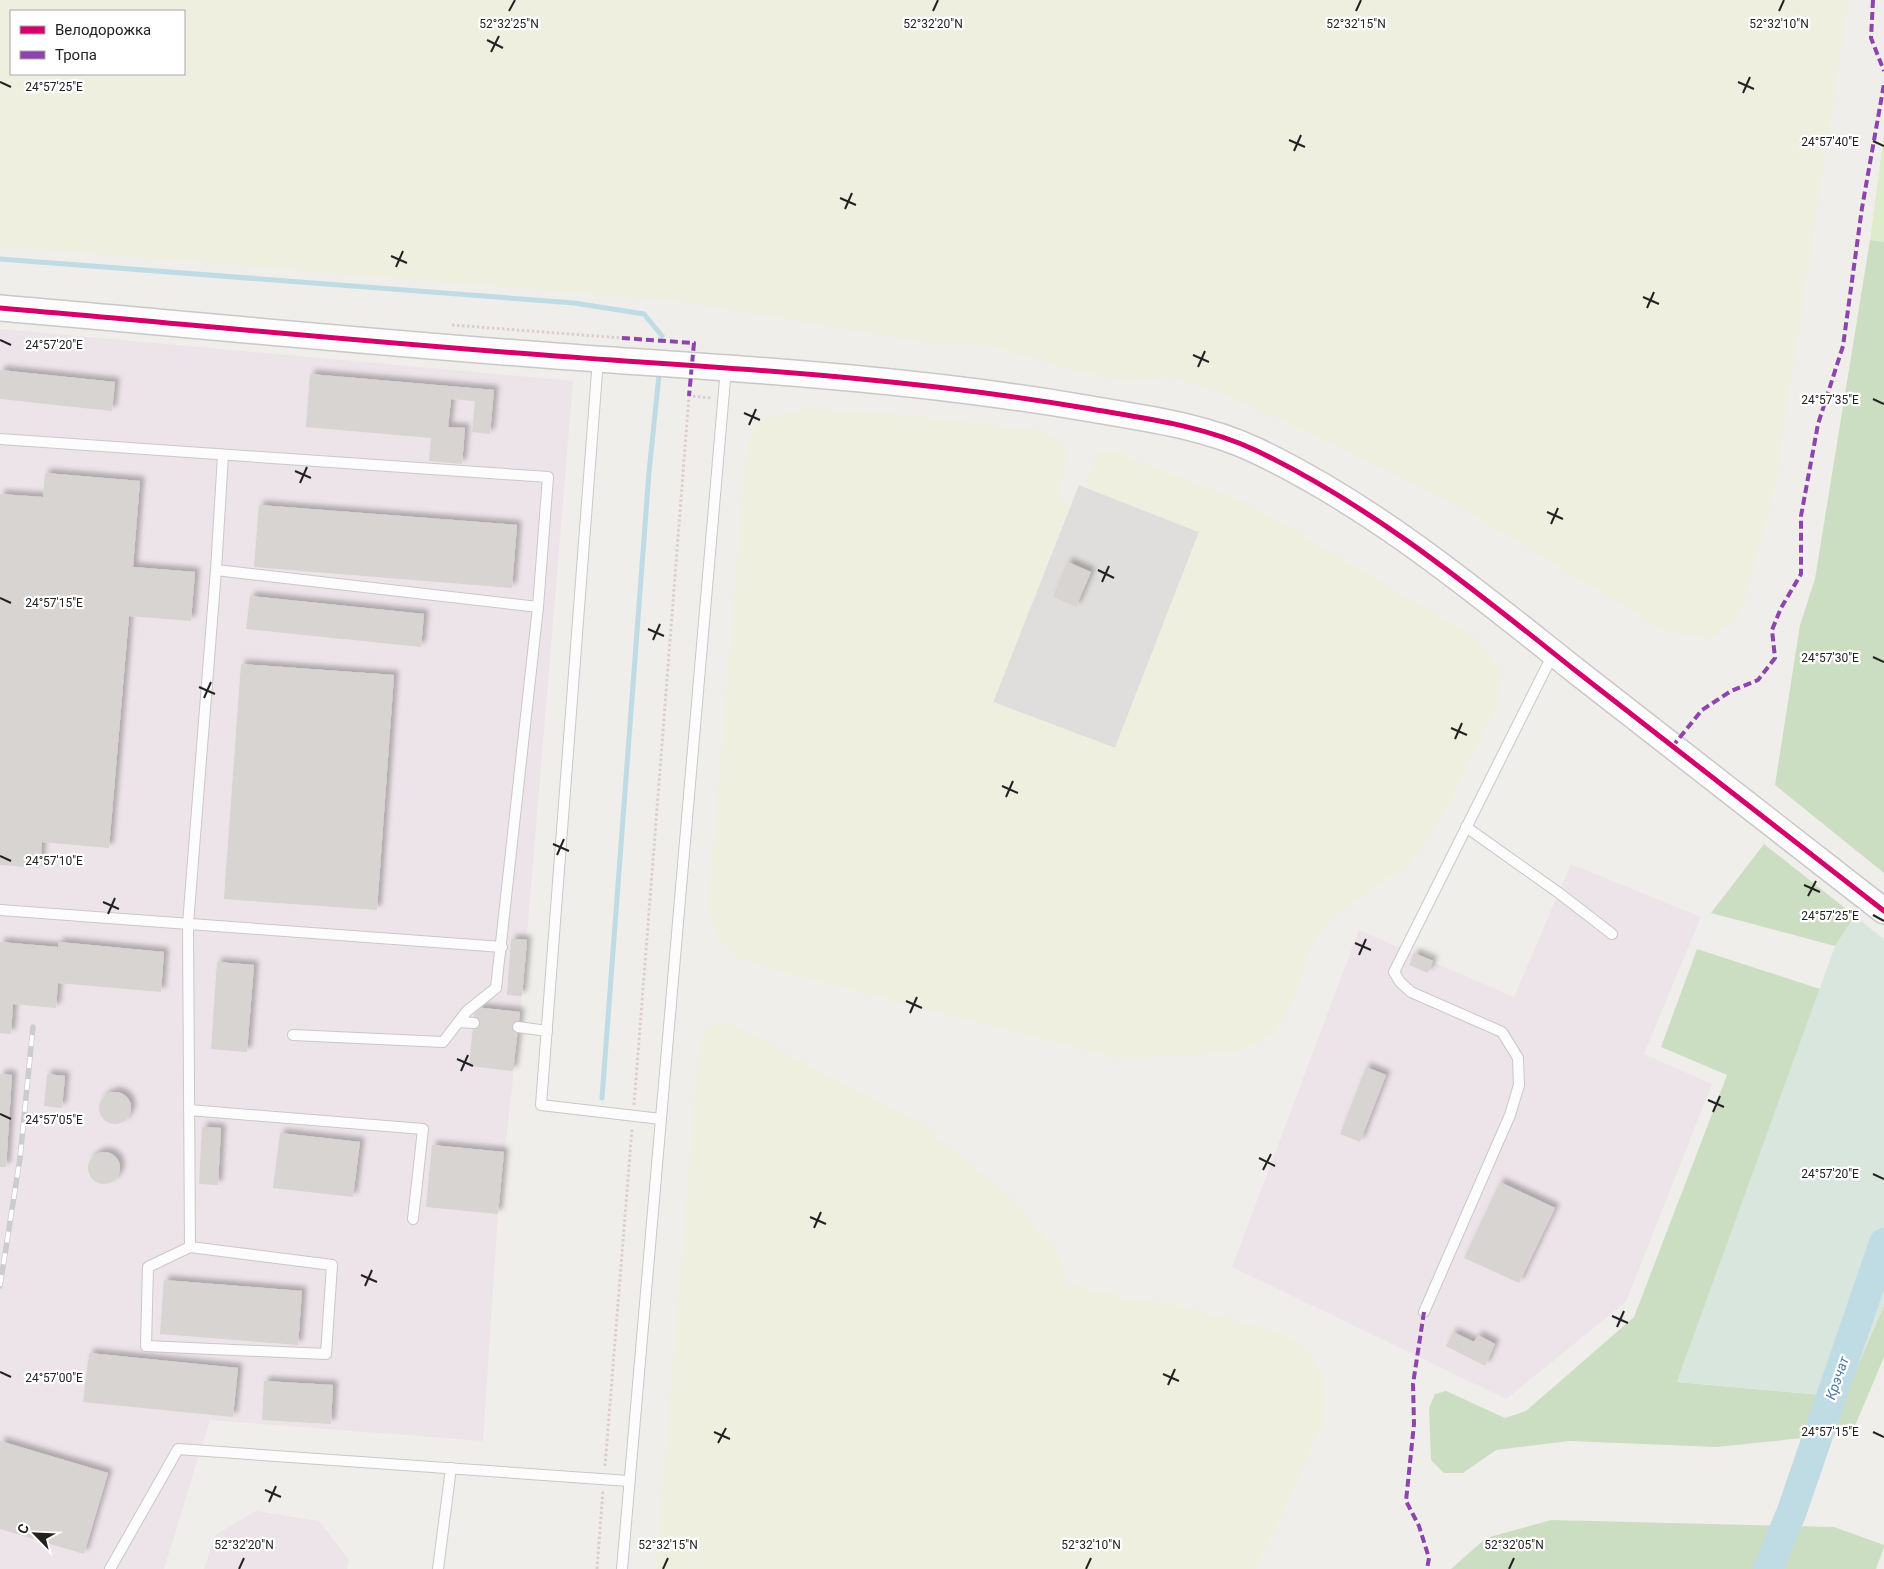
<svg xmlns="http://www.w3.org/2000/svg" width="1884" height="1569" font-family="Roboto,sans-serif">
  <defs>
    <filter id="shadow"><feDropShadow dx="4.5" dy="-4.5" stdDeviation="2.5" flood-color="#0004"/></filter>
  </defs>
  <rect width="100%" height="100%" fill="#f0eeeb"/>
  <!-- residential -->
  <path fill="#dfdedc" d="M 1079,485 L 1199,532 L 1115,748 L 993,702 Z"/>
  <!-- industrial -->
  <g fill="#ede4e9">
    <path d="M 0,329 L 573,381 L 522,996 L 498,1214 L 483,1441 L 210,1420 L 164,1569 L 0,1569 Z"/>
    <path d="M 1571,864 L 1701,917 L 1644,1054 L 1712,1084 L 1626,1302 L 1506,1399 L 1232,1267 L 1359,930 L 1514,997 Z"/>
    <path d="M 256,1511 L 319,1521 L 349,1560 L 347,1569 L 204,1569 L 215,1535 Z"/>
  </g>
  <!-- farmland -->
  <g fill="#efefdf" fill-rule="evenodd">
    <path d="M 0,0 L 1849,0 L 1774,493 L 1741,613 L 1712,640 L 1663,630 L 1458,505 L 1260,410 L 1219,393 L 1170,377 L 1127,382 L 1067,369 L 990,345 L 928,343 L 676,301 L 0,246 ZM 184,11 L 184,74 L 11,74 L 11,11 Z"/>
    <path d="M 804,408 L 880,412 L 1044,431 L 1063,444 L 1068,454 L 1058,497 L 1070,507 L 993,702 L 1115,748 L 1199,532 L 1084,487 L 1096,455 L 1108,450 L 1245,502 L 1475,637 L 1503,674 L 1495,710 L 1442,819 L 1412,861 L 1331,918 L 1312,945 L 1294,998 L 1274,1035 L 1235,1053 L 1116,1058 L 764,967 L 736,957 L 718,937 L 708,907 L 747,443 L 757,426 L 768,418 Z"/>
    <path d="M 720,1023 L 733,1025 L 921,1124 L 1012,1198 L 1057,1253 L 1068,1284 L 1132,1300 L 1173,1304 L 1280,1332 L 1305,1348 L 1325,1378 L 1324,1418 L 1284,1512 L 1255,1569 L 656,1569 L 699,1043 L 708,1028 Z"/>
  </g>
  <!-- grass -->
  <path fill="#ddeccb" d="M 1884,134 L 1884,242 L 1870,240 Z"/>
  <!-- forest -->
  <g fill="#cbdec1">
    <path d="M 1870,240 L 1884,242 L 1884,873 L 1775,785 L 1800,625 L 1815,579 Z"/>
    <path d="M 1764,844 L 1855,916 L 1835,946 L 1711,913 Z"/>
    <path d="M 1697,949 L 1820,989 L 1677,1382 L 1844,1397 L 1884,1305 L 1884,1357 L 1852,1433 L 1716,1447 L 1569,1441 L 1496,1450 L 1463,1473 L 1444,1473 L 1431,1460 L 1429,1408 L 1435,1394 L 1446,1391 L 1505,1418 L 1526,1411 L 1634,1317 L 1727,1075 L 1661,1047 Z"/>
    <path d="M 1551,1520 L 1834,1527 L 1884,1545 L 1884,1547 L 1876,1569 L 1451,1569 L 1486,1538 Z"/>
  </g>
  <!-- wetland -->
  <path fill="#d9e6de" d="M 1855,916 L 1884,939 L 1884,1305 L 1844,1397 L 1677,1382 L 1835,946 Z"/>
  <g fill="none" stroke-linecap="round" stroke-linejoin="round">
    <!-- stream -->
    <g stroke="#bfdbe3" stroke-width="5">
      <path d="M 0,259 L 574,303 L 644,314 L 662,336"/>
      <path d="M 602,1098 L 649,472 L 659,375"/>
    </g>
    <!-- river -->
    <path stroke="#bfdbe3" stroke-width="30" d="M 1768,1569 L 1792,1511 L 1884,1243"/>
  </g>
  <!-- building -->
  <g fill="#d7d4d2" filter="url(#shadow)">
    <path d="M 0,370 L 115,382 L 112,411 L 0,399 Z"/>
    <path d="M 310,374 L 494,390 L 490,434 L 472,432 L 475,401 L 451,399 L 448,427 L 465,428 L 462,464 L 429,461 L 431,438 L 306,427 Z"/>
    <path d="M 45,473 L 140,481 L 133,567 L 195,572 L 191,621 L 129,616 L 109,848 L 42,842 L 40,868 L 0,865 L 0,494 L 43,497 Z"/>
    <path d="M 259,505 L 517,525 L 512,588 L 254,567 Z"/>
    <path d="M 1068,562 L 1091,572 L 1076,607 L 1053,597 Z"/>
    <path d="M 250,596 L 424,614 L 421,647 L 246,629 Z"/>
    <path d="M 241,664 L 394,675 L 377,910 L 224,899 Z"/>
    <path d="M 511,939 L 527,940 L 522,996 L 507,995 Z"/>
    <path d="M 0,942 L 58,947 L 59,942 L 164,952 L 161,992 L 58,983 L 56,1008 L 13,1004 L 11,1034 L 0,1033 Z"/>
    <path d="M 1414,953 L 1433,961 L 1428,973 L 1409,965 Z"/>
    <path d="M 217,962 L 254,965 L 247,1052 L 211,1049 Z"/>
    <path d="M 475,1007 L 520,1012 L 513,1071 L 469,1066 Z"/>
    <path d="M 1366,1067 L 1386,1075 L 1360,1142 L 1340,1134 Z"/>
    <path d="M 0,1074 L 12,1075 L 6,1167 L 0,1167 Z"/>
    <path d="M 47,1074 L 65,1076 L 62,1108 L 44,1106 Z"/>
    <circle cx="115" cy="1108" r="16"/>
    <path d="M 202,1127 L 221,1128 L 218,1185 L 199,1184 Z"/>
    <path d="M 280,1133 L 360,1142 L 353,1197 L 273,1188 Z"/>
    <path d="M 432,1145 L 504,1152 L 498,1214 L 426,1207 Z"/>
    <circle cx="104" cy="1168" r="16"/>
    <path d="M 1500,1182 L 1555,1208 L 1519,1283 L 1464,1258 Z"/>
    <path d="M 164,1280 L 302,1291 L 298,1345 L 160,1334 Z"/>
    <path d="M 1453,1332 L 1474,1342 L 1478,1335 L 1495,1344 L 1485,1366 L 1446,1346 Z"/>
    <path d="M 89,1353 L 238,1368 L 233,1417 L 83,1402 Z"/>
    <path d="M 264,1381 L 333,1385 L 331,1424 L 262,1420 Z"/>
    <path d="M 0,1441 L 108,1473 L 84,1554 L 0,1529 Z"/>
  </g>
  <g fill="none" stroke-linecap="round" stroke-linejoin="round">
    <!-- service casing -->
    <g stroke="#c9c8c7" stroke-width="12">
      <g id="service">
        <path d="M 598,359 L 541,1105 L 661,1119"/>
        <path d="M 0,439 L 548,477 L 538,607 L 496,988 L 467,1011 L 443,1042 L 293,1035"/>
        <path d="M 216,570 L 538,607"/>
        <path d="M 1466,827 L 1559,893 L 1612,934"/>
        <path d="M 0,910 L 502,947"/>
        <path d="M 459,1022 L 474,1023"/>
        <path d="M 518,1027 L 547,1031"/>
        <path d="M 189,1110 L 423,1129 L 413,1219"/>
        <path d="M 190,1247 L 332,1265 L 326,1354 L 146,1346 L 148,1267 L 190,1247 L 188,924 L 216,570 L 223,455"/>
        <path d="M 1424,1312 L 1510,1115 L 1519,1085 L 1518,1058 L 1502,1032 L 1411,992 L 1400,982 L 1394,972 L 1553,654"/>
        <path d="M 110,1569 L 178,1449 L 629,1481"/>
        <path d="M 438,1569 L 451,1468"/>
        <path d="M 622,1569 L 726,368"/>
      </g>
    </g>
    <!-- tertiary casing -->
    <g stroke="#c9c8c7" stroke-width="28">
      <path id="tertiary" d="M 0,308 C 208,326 417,347 625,361 C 779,371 933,382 1085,408 C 1142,418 1202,425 1255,450 C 1373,506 1474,590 1576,671 C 1678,751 1781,831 1884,911"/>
    </g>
    <!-- path -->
    <g stroke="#dccecd" stroke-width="3" stroke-dasharray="2.5 2.5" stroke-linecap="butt">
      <path d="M 452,325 L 622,338"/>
      <path d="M 634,1105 L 689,396 L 712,398"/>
      <path d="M 605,1466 L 632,1129"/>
      <path d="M 597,1569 L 603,1490"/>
    </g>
    <!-- service -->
    <use href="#service" stroke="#fdfcfc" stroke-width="10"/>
    <!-- tertiary -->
    <use href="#tertiary" stroke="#fdfcfc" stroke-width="25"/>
    <!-- rail casing -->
    <g stroke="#ccc" stroke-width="5.5">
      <path id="rail" d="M 0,1286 L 20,1158 L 33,1027"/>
    </g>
    <!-- rail -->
    <use href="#rail" stroke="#fff" stroke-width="4" stroke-dasharray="11" stroke-linecap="butt"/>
    <!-- quiet -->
    <g stroke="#8e44ad" stroke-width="4" stroke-dasharray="8 4" stroke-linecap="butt">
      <path d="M 1873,0 L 1871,38 L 1884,71"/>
      <path d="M 622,338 L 694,343 L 689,396"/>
      <path d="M 1672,747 L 1702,710 L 1731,691 L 1758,680 L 1775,658 L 1772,630 L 1781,608 L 1801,574 L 1801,516 L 1818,424 L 1843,346 L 1862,208 L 1884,84"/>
      <path d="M 1424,1312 L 1413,1384 L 1414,1424 L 1406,1501 L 1419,1526 L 1429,1558 L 1427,1569"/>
    </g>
    <!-- cycleway casing -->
    <g stroke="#fff" stroke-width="8">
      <path id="cycleway" d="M 0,308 C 208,326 417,347 625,361 C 779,371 933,382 1085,408 C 1142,418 1202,425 1255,450 C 1373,506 1474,590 1576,671 C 1678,751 1781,831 1884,911"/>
    </g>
    <!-- cycleway -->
    <use href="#cycleway" stroke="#d6006c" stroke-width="5"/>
  </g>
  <!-- ticks -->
  <path fill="none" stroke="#222" stroke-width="2" d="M 509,11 L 515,0M 933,11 L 938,0M 1356,11 L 1361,0M 1779,11 L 1784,0M 487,40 L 503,48M 491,52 L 499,36M 0,82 L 11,87M 1738,82 L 1754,89M 1743,93 L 1750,77M 1289,140 L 1305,147M 1873,141 L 1884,146M 1294,151 L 1301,135M 840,198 L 856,205M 845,209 L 852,193M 391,256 L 407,263M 396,267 L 403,251M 1643,297 L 1659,304M 1647,308 L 1654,292M 0,340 L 11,345M 1193,355 L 1209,362M 1198,367 L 1205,351M 1873,399 L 1884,404M 744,413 L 760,420M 749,425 L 756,409M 295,471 L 311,478M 300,483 L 307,467M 1547,512 L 1563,519M 1551,524 L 1558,508M 1098,570 L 1114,578M 1102,582 L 1109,566M 0,598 L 11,603M 648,629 L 664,636M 653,640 L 660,624M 1873,657 L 1884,662M 199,687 L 215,694M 204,698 L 211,682M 1451,728 L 1467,735M 1455,739 L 1462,723M 1002,786 L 1018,793M 1006,797 L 1013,781M 553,844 L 569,851M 557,855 L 564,839M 0,856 L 11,861M 1804,885 L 1820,892M 1808,896 L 1816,881M 103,902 L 119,909M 108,914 L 115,898M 1873,915 L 1884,921M 1355,943 L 1371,950M 1359,955 L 1366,939M 906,1001 L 922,1008M 910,1013 L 917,997M 457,1059 L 473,1066M 461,1071 L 468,1055M 1708,1100 L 1724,1107M 1713,1112 L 1720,1096M 0,1114 L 11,1119M 1259,1158 L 1275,1166M 1263,1170 L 1271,1154M 1873,1174 L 1884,1179M 810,1217 L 826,1224M 814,1228 L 821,1212M 361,1275 L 377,1282M 365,1286 L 372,1270M 1612,1316 L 1628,1323M 1617,1327 L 1624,1311M 0,1372 L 11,1377M 1163,1374 L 1179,1381M 1168,1385 L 1175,1369M 714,1432 L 730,1439M 1873,1432 L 1884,1437M 718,1443 L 726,1428M 265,1490 L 281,1497M 269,1502 L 276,1486M 239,1569 L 244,1558M 663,1569 L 668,1558M 1086,1569 L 1091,1558M 1509,1569 L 1514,1558"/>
  <g text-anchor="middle" stroke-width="4.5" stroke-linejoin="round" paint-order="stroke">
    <!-- water labels -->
    <g font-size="14" font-style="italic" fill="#4a7aab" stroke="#fff">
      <text transform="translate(1837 1378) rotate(-71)" y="5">Крэчат</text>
    </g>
  </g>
  <g font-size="12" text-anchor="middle" fill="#222" stroke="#fff" stroke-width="4.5" stroke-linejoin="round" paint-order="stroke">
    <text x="509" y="28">52°32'25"N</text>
    <text x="933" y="28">52°32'20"N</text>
    <text x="1356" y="28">52°32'15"N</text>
    <text x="1779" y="28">52°32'10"N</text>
    <text x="54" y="91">24°57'25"E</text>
    <text x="1830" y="146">24°57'40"E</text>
    <text x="54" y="349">24°57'20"E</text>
    <text x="1830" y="404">24°57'35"E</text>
    <text x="54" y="607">24°57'15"E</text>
    <text x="1830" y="662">24°57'30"E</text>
    <text x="54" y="865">24°57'10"E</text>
    <text x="1830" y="920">24°57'25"E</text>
    <text x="54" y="1124">24°57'05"E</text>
    <text x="1830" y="1178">24°57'20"E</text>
    <text x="54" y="1382">24°57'00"E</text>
    <text x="1830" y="1436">24°57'15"E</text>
    <text x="244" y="1549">52°32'20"N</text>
    <text x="668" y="1549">52°32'15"N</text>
    <text x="1091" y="1549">52°32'10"N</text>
    <text x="1514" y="1549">52°32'05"N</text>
  </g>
  <!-- legend -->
  <rect x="10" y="10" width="175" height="65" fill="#ffffff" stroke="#a7a7a7"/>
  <rect x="20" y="26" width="25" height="8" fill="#d6006c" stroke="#a7a7a7"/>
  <text x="55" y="35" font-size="15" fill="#222222">Велодорожка</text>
  <rect x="20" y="51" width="25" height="8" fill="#8e44ad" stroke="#a7a7a7"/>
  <text x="55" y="60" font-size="15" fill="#222222">Тропа</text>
  <!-- north arrow -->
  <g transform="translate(35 1534) rotate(294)" stroke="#ffffff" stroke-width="4" paint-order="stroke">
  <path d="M0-4L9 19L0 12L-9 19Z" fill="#222222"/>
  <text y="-8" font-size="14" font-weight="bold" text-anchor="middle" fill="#222222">С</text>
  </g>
</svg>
